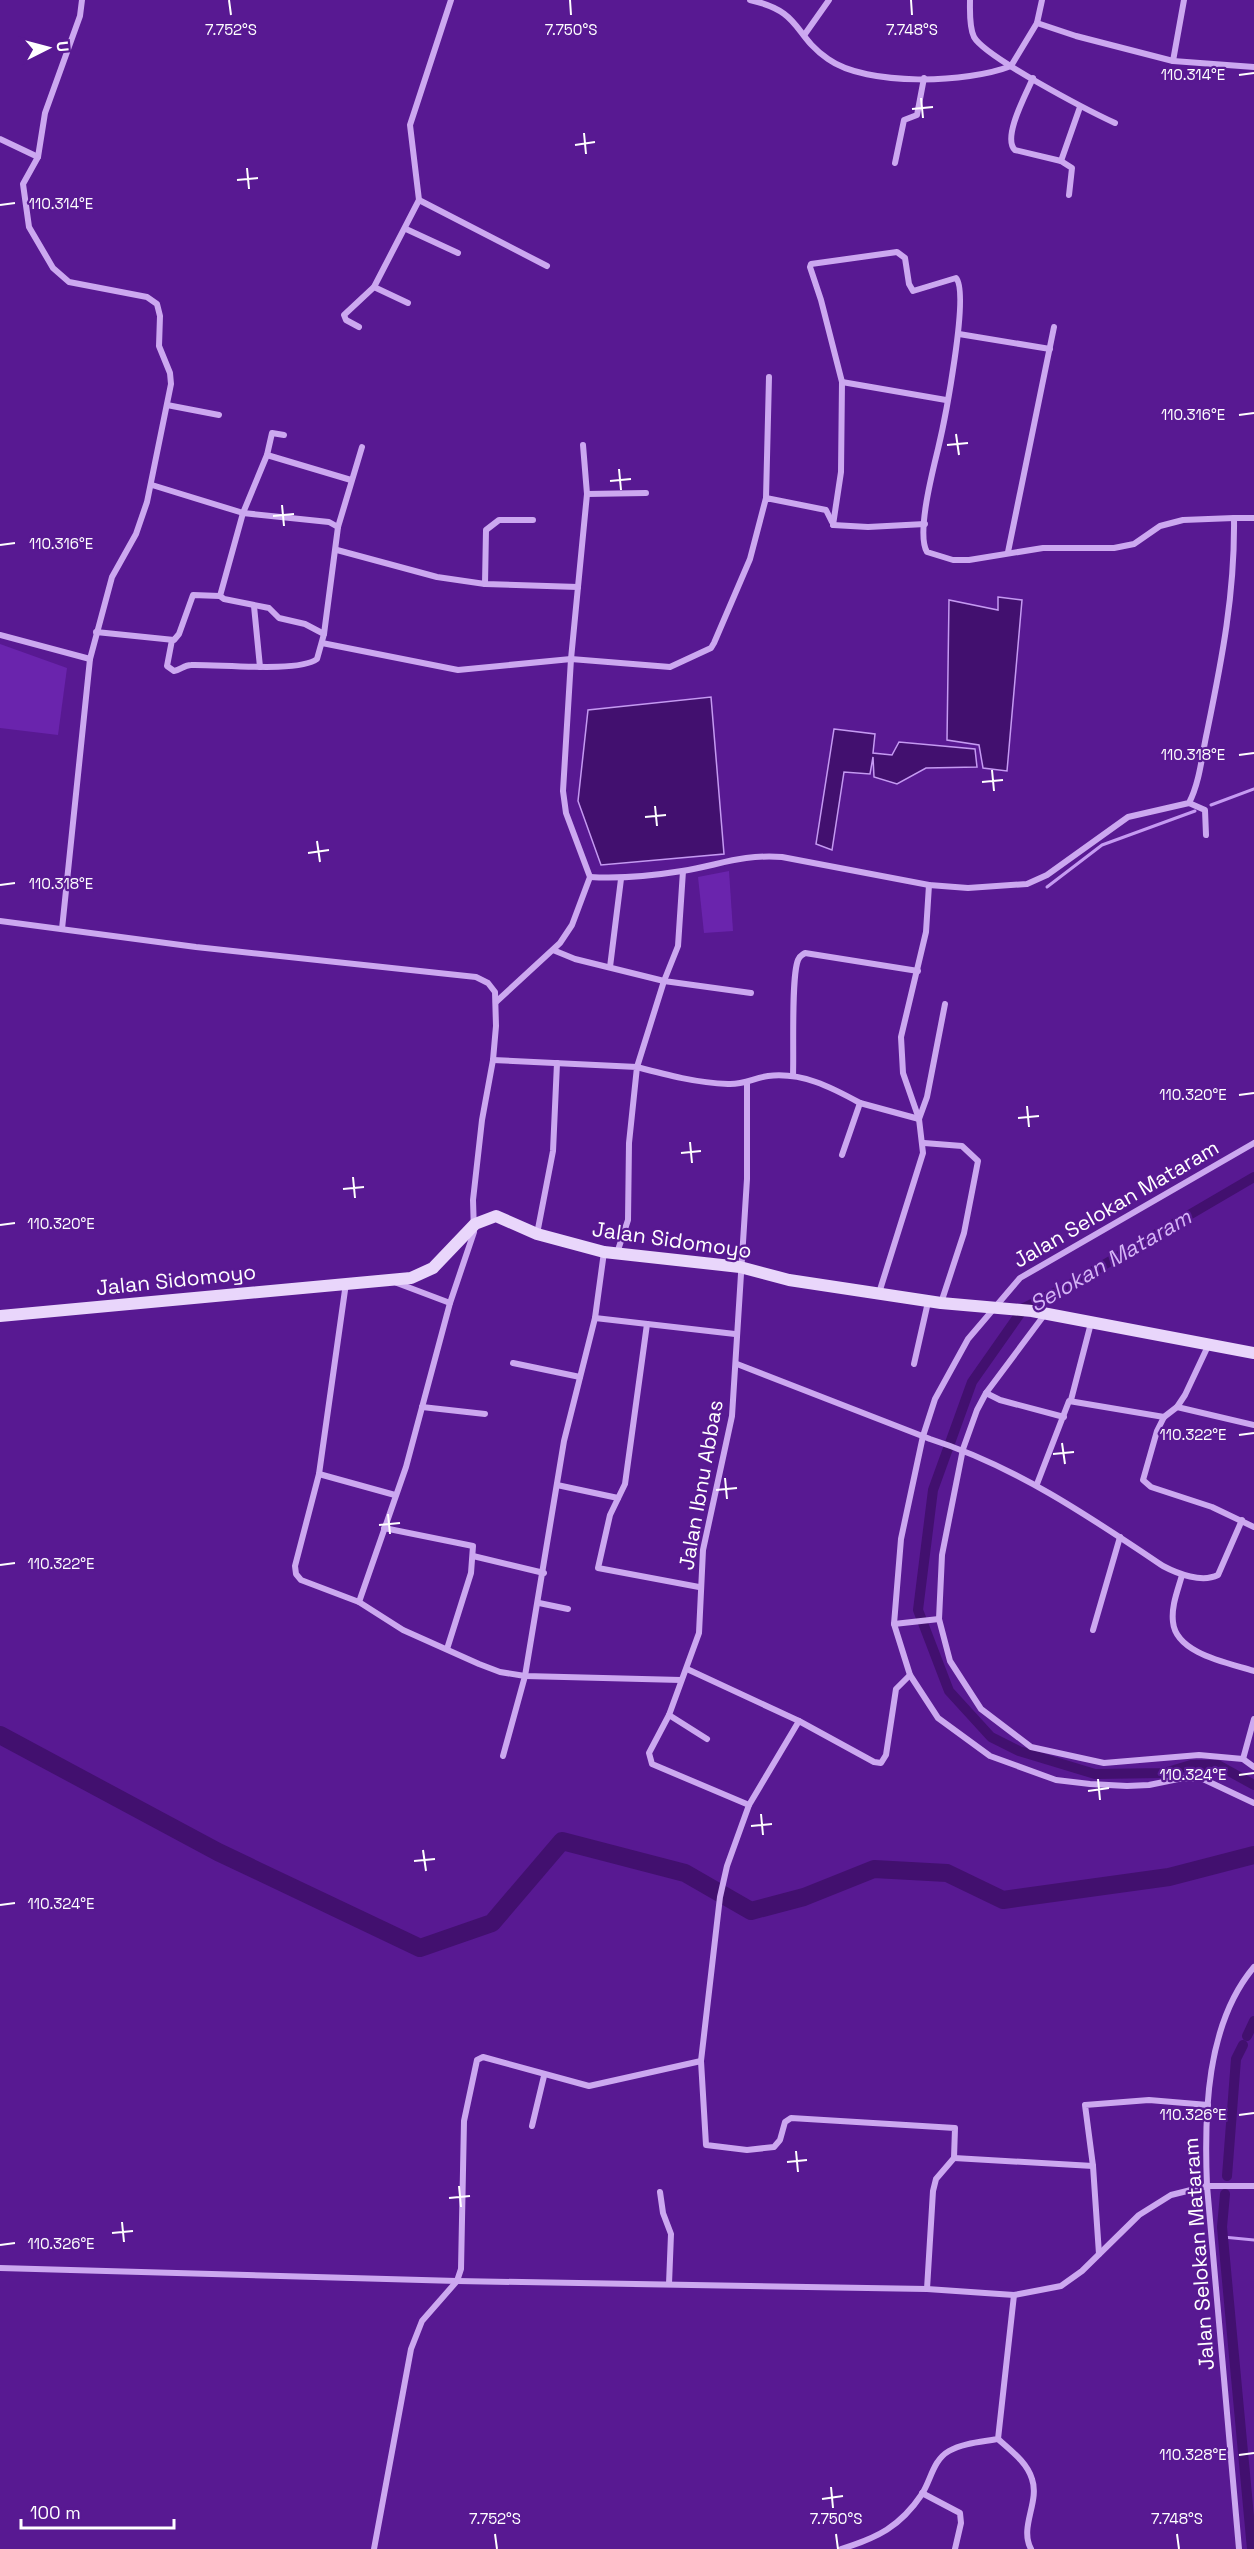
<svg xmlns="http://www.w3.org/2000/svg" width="1254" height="2549" font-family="'Space Grotesk',sans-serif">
  <rect width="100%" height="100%" fill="#581992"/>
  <!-- green -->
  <g fill="#6a24ad">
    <path d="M 0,644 L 67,668 L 58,735 L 0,728 Z"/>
    <path d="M 729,871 L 733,931 L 704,933 L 698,877 Z"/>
  </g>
  <!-- water -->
  <g fill="#42106f" stroke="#c59af2" stroke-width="1.5">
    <path d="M 998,597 L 1022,600 L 1007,771 L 983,768 L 979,745 L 947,740 L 949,600 L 998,610 Z"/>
    <path d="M 711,697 L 724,854 L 601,865 L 578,801 L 588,710 Z"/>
    <path d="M 834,729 L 875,734 L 873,753 L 892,755 L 899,742 L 975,749 L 977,767 L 926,768 L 897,784 L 874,777 L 873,757 L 870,774 L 844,772 L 832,850 L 816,844 Z"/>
  </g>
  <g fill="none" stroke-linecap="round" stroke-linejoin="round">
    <!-- stream -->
    <g stroke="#c59af2" stroke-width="3">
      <path d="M 1211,805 L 1254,789"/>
      <path d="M 1047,887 L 1102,845 L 1195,811"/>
      <path d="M 1223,2237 L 1254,2240"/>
    </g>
    <!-- canal -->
    <g stroke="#42106f" stroke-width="10">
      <path d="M 1254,1177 L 1066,1287 L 1024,1308 L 972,1382 L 933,1490 L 918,1610 L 949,1691 L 991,1737 L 1019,1751 L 1095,1774 L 1164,1773 L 1191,1765 L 1218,1765 L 1254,1785"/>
      <path d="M 1247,2036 L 1254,2021"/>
      <path d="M 1227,2176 L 1236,2059 L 1243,2045"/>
      <path d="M 1225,2194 L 1222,2227 L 1252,2549"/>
    </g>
    <!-- river -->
    <path stroke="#42106f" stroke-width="18" d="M 0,1735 L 218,1852 L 420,1948 L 492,1923 L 562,1841 L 685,1873 L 751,1911 L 804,1897 L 874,1869 L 947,1873 L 1003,1900 L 1169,1877 L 1254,1855"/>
    <!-- street -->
    <g stroke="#cca8f0" stroke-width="6">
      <path d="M 750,0 C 803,12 792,34 828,59 C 867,87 968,83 1011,66 L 1037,23 L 1042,0"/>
      <path d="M 970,0 C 970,11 969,27 974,37 C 985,57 1089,111 1115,123"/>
      <path d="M 1037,23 L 1076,36 L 1173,61 L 1254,67"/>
      <path d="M 805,34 L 829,0"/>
      <path d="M 1173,61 L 1184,0"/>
      <path d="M 1033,78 C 1026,94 1002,138 1015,150 L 1061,161 L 1072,168 L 1069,195"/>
      <path d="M 0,139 L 38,157"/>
      <path d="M 1061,161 L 1080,107"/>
      <path d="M 895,163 L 904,120 L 917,115 L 924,78"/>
      <path d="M 419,200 L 547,266"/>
      <path d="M 406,229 L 458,253"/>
      <path d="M 374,287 L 408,303"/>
      <path d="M 359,327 L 346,320 L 344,315 L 374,287 L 419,200 L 410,125 L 451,0"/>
      <path d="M 959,334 L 1050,349"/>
      <path d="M 842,382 L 946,400"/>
      <path d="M 167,405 L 219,415"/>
      <path d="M 284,435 L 272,433 L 267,455 L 243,513 L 220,596 L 224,599 L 269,608 L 279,618 L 305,624 L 324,634"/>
      <path d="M 267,455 L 351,480"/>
      <path d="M 152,485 L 243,513 L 329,522 L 338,527"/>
      <path d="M 587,494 L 646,493"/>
      <path d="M 766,498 L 769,377"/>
      <path d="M 833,525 L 841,472 L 842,382 L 821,300 L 810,267 L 811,264 L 897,252 L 905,258 L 909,284 L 913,291 L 956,278 C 970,293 944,424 938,449 C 933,470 916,534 927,552 L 953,560 L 969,560 L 1043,548 L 1114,548 L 1134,544 L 1160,526 L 1183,520 L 1234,518"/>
      <path d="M 833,525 L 868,527 L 925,524"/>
      <path d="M 337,550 L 437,577 L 485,584 L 578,587"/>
      <path d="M 1008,552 L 1054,327"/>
      <path d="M 485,584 L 486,530 L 499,520 L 533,520"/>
      <path d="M 254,606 L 260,667"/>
      <path d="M 96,632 L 174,640 L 179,634 L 193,595 L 220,596"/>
      <path d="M 0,635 L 90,659"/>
      <path d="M 172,640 L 167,666 L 174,671 C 181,670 184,665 191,665 C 217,664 299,673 317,659 L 324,634 L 338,527 L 362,447"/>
      <path d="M 322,643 L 458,670 L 571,659 L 670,667 L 711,648 L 714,643 L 750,559 L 766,498 L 826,510 L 832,522"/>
      <path d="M 1189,803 L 1205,810 L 1206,835"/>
      <path d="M 683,871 L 678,946 L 664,981 L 751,993"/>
      <path d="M 590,877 C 622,879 651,876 682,871 C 719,865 743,854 782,857 L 929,885 L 968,888 L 1027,884 L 1047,875 L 1128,817 L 1189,803 C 1200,782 1202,754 1207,732 C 1222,659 1235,593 1234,518 L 1254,518"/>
      <path d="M 0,921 L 196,947 L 476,977 L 488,983 L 495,992 L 496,1026 L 493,1060 L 482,1120 L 473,1200 L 474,1232 L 450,1303 L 406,1467 L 359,1602"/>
      <path d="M 62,929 L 90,659 L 112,577 L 136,534 L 147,502 L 171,384 L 170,373 L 159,346 L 160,316 L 157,304 L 147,297 L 69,282 L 53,268 L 29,227 L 23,184 L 38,157 L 45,113 L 80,16 L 82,0"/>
      <path d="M 553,950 L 575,959 L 664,981 L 637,1067 C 667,1075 697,1083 728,1084 C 743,1085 754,1078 768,1076 C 802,1072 831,1087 860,1103"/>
      <path d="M 610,967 L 621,879"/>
      <path d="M 496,1002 L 560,943 L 572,925 L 590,877 L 566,813 L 563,791 L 571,659 L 587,494 L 583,445"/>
      <path d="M 493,1060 L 637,1067 L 629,1143 L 628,1220 L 617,1253"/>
      <path d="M 793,1075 C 794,1052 791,977 798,960 C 800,955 801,956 805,953 L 918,971"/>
      <path d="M 747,1084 L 747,1179 L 732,1416 L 703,1550 L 699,1633 L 669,1715 L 649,1753 L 652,1764 L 749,1805 L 727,1866 L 720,1897 L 701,2061 L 706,2145 L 747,2150 L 774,2147 L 780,2140 L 785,2122 L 791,2118 L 955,2128 L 954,2158 L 936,2179 L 933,2191 L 927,2289"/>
      <path d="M 924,1143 L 962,1146 L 978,1161 L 964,1233 L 941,1303"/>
      <path d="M 1254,1143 L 1020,1278 L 968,1339 L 935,1399 L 923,1436 L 901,1539 L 894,1624 L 910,1675 L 938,1718 L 990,1756 L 1056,1780 L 1090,1784 L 1127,1786 L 1149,1785 L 1183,1778 L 1203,1779 L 1254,1803"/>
      <path d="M 842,1155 L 860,1103 L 919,1119 L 927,1097 L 945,1004"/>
      <path d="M 537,1234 L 553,1151 L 557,1063"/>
      <path d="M 346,1283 L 319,1474 L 295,1566 L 296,1574 L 301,1580 L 359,1602 L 403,1630 L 479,1664 L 500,1672 L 525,1676 L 681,1680"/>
      <path d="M 397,1283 L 450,1303"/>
      <path d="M 879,1293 L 923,1153 L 919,1119 L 903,1073 L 901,1037 L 926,932 L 929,885"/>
      <path d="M 1045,1314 L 986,1393 L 977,1410 L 963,1449 L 942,1555 L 939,1619 L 950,1661 L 981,1709 L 1031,1747 L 1104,1763 L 1199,1755 L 1243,1759 L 1254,1767"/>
      <path d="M 595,1318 L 735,1334"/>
      <path d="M 647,1324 L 625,1484 L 610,1515 L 598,1568 L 699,1587"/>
      <path d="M 1208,1346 L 1185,1395 L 1177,1407 L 1164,1417 L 1157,1431 L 1143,1480 L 1151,1487 L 1212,1507 L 1254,1527"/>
      <path d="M 513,1363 L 580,1377"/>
      <path d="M 737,1364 L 930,1439 C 1015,1466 1090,1517 1163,1566 C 1178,1574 1202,1583 1218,1575 L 1242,1520"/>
      <path d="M 914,1364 L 928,1302"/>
      <path d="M 986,1393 L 1000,1400 L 1064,1417"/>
      <path d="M 1071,1400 L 1091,1323"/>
      <path d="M 422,1407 L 485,1414"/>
      <path d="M 1177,1407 L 1254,1425"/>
      <path d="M 319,1474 L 395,1495"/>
      <path d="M 1037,1484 L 1069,1401 L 1164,1417"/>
      <path d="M 557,1485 L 618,1498"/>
      <path d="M 384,1528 L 473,1546 L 471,1573 L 447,1649"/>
      <path d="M 473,1556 L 544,1573"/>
      <path d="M 1182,1575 C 1178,1590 1171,1606 1173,1622 C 1176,1654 1229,1663 1254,1671"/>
      <path d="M 539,1603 L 568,1609"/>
      <path d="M 894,1624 L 939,1619"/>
      <path d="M 1093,1630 L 1120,1537"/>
      <path d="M 687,1669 L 799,1721 L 874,1762 L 881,1763 L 886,1755 L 896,1689 L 910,1675"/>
      <path d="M 669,1715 L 707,1739"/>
      <path d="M 503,1756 L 525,1676 L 564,1441 L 595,1318 L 604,1252"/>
      <path d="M 1243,1759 L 1254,1719"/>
      <path d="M 749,1805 L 799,1721"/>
      <path d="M 532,2126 L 544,2076"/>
      <path d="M 954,2158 L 1093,2166"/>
      <path d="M 660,2192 L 663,2213 L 671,2234 L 669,2284"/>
      <path d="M 1099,2254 L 1093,2166 L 1085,2105 L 1149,2100 L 1208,2105"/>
      <path d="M 0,2268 L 457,2281 L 927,2289 L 1014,2295 L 1061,2286 L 1082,2271 L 1139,2215 L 1171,2195 L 1207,2186 L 1254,2186"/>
      <path d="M 998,2439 C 1010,2450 1027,2462 1032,2479 C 1040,2502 1019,2527 1031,2549"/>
      <path d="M 922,2493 L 960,2513 L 961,2523 L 955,2549"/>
      <path d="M 374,2549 L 411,2349 L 422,2321 L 457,2281 L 461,2269 L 464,2121 L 477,2060 L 483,2057 L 589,2086 L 701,2061"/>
      <path d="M 841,2549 C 877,2538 900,2527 922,2494 C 931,2480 933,2460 949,2451 C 963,2443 981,2442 998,2439 L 1014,2295"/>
      <path d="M 1239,2549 L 1207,2186 C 1204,2114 1206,2024 1254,1967"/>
    </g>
    <!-- secondary -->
    <path stroke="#e9d6fb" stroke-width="12" d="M 0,1316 L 411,1278 L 433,1268 L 475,1224 L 496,1216 L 537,1234 L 604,1252 L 740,1267 L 789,1280 L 941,1303 L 1032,1311 L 1254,1353"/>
  </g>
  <!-- ticks -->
  <path fill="none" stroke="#fff" stroke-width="2" d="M 229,0 L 231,15M 570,0 L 571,15M 911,0 L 912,15M 1239,75 L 1254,73M 921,98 L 923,118M 912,109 L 933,107M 584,133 L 586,154M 575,145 L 595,142M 247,168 L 249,189M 237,180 L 258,178M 0,205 L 15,203M 1239,415 L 1254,413M 956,434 L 959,455M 947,445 L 968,443M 619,469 L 621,490M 610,481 L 631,479M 282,505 L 284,526M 273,516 L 294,514M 0,545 L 15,543M 1239,755 L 1254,753M 992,770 L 994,791M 982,782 L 1003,780M 655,806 L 657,826M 645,817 L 666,815M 317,841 L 320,862M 308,853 L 329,850M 0,885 L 15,883M 1239,1095 L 1254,1093M 1027,1106 L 1029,1127M 1018,1118 L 1039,1116M 690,1142 L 692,1163M 681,1153 L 701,1151M 353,1177 L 355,1198M 343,1189 L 364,1187M 0,1225 L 15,1223M 1239,1435 L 1254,1433M 1062,1443 L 1065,1464M 1053,1454 L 1074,1452M 725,1478 L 727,1499M 716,1490 L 737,1488M 388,1514 L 390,1534M 379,1525 L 400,1523M 0,1565 L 15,1563M 1239,1775 L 1254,1773M 1098,1779 L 1100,1800M 1088,1791 L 1109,1788M 761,1814 L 763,1835M 751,1826 L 772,1824M 423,1850 L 426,1871M 414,1861 L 435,1859M 0,1905 L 15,1903M 1239,2115 L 1254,2113M 796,2151 L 798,2172M 787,2162 L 807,2160M 459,2186 L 461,2207M 449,2198 L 470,2196M 122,2222 L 124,2242M 112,2233 L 133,2231M 0,2245 L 15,2243M 1239,2455 L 1254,2453M 831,2487 L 833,2508M 822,2499 L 843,2496M 495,2534 L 497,2549M 836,2534 L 838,2549M 1177,2534 L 1179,2549"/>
  <g text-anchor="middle" stroke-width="4.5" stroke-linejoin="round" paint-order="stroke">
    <!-- street labels -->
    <g font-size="21" fill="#fff" stroke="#581992">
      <text transform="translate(1116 1204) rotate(-30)" y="7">Jalan Selokan Mataram</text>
      <text transform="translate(672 1240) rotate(8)" y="7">Jalan Sidomoyo</text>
      <text transform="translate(176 1280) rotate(-6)" y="7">Jalan Sidomoyo</text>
      <text transform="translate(701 1485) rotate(-80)" y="7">Jalan Ibnu Abbas</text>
      <text transform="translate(1199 2254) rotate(-94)" y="7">Jalan Selokan Mataram</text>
    </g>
    <!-- water labels -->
    <g font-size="22" font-style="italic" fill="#d5b4f6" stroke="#581992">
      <text transform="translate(1110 1260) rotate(-30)" y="8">Selokan Mataram</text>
    </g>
  </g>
  <g font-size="15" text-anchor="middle" fill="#fff" stroke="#581992" stroke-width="4.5" stroke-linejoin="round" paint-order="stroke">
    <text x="231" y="35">7.752°S</text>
    <text x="571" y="35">7.750°S</text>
    <text x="912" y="35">7.748°S</text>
    <text x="1193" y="80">110.314°E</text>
    <text x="61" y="209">110.314°E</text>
    <text x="1193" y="420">110.316°E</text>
    <text x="61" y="549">110.316°E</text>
    <text x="1193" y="760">110.318°E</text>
    <text x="61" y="889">110.318°E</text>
    <text x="1193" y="1100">110.320°E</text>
    <text x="61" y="1229">110.320°E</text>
    <text x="1193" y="1440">110.322°E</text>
    <text x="61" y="1569">110.322°E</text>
    <text x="1193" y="1780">110.324°E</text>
    <text x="61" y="1909">110.324°E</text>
    <text x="1193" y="2120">110.326°E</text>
    <text x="61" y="2249">110.326°E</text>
    <text x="1193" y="2460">110.328°E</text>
    <text x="495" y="2524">7.752°S</text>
    <text x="836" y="2524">7.750°S</text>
    <text x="1177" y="2524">7.748°S</text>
  </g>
  <!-- north arrow -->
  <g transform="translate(48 48) rotate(84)" stroke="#581992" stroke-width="4.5" paint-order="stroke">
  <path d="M0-4.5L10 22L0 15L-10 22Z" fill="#ffffff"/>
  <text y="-9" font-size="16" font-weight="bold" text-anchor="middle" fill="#ffffff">U</text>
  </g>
  <!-- scale -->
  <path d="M21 2519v9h153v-9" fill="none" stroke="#ffffff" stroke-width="3"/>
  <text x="30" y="2519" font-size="18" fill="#ffffff" stroke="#581992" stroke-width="4.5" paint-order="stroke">100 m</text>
</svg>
